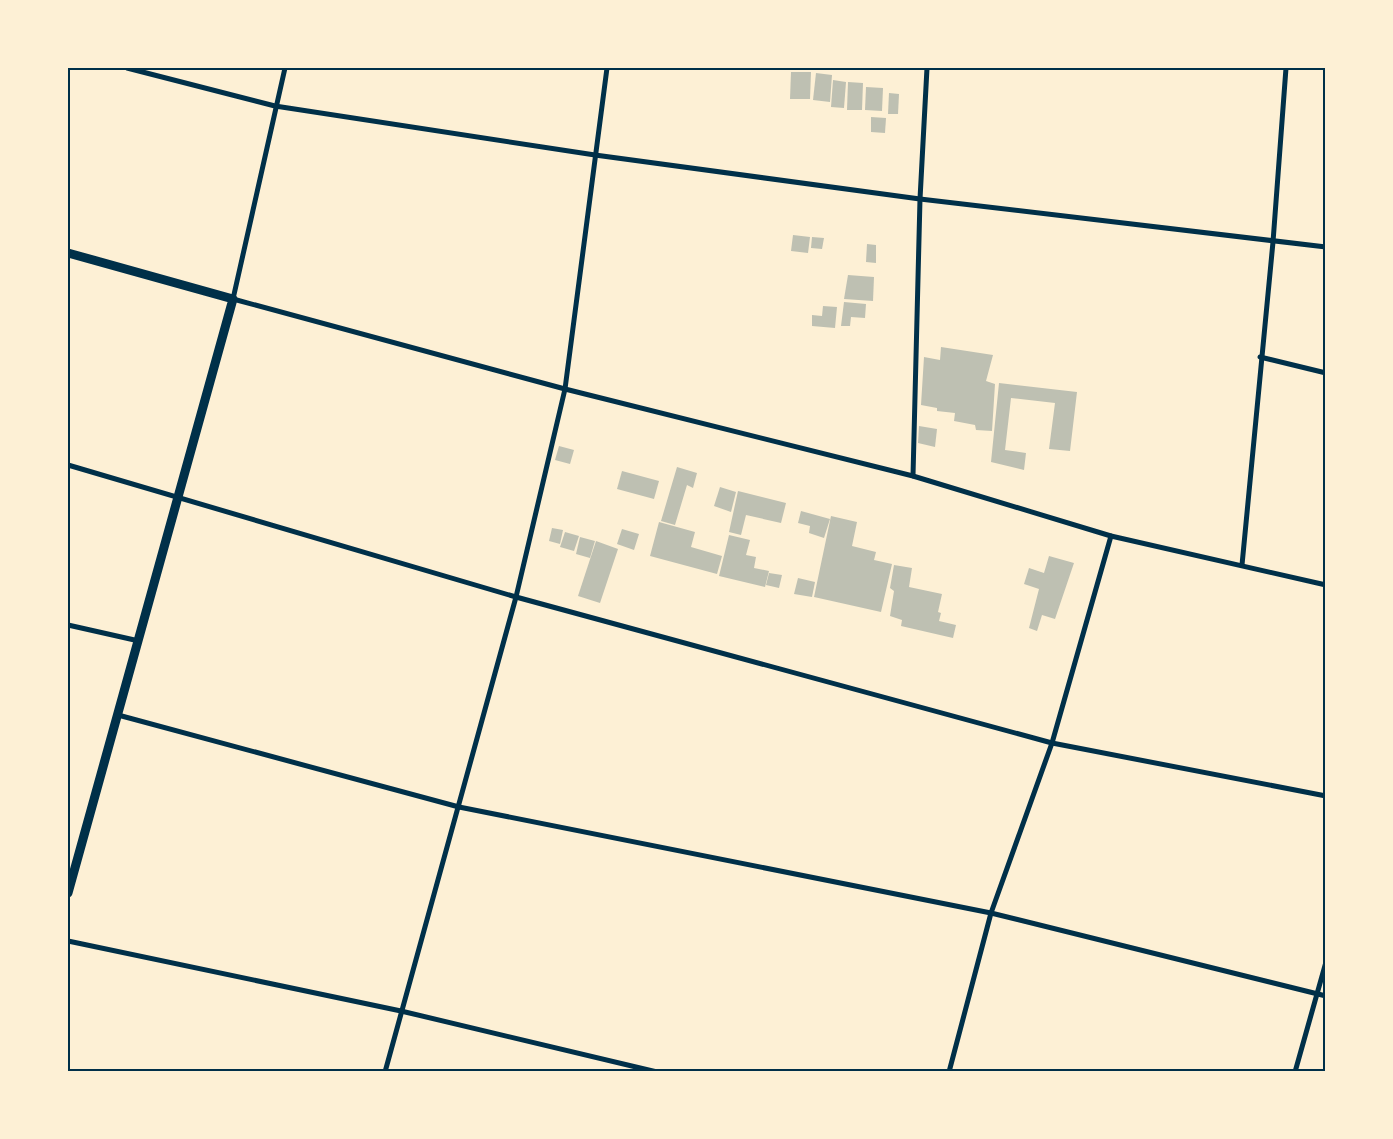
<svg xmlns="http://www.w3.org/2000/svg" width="1393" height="1139" font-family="Raleway,sans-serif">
  <rect width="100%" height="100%" fill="#fdf0d5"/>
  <!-- building -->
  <g fill="#bec0b2">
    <path d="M 791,72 L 811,72 L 810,99 L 790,99 Z"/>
    <path d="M 816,73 L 832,75 L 830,102 L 813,100 Z"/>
    <path d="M 833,80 L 846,82 L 844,108 L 831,107 Z"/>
    <path d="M 848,82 L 863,83 L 862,110 L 847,110 Z"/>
    <path d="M 866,87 L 883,88 L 882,111 L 865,110 Z"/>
    <path d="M 889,93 L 899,94 L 898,114 L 888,114 Z"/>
    <path d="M 871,117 L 886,118 L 885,133 L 871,132 Z"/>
    <path d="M 793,235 L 810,237 L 808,253 L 791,251 Z"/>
    <path d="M 812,237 L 824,238 L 822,249 L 811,248 Z"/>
    <path d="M 867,244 L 876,245 L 876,263 L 866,262 Z"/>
    <path d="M 848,275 L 874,277 L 873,301 L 844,299 Z"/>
    <path d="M 844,302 L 866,304 L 865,318 L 851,317 L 850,326 L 841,326 Z"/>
    <path d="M 823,306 L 837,307 L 835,328 L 812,326 L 812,315 L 822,316 Z"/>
    <path d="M 941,347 L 993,355 L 986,381 L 995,384 L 992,431 L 976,430 L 975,425 L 954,421 L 955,413 L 937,411 L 937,408 L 921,405 L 924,357 L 940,360 Z"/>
    <path d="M 999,383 L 1077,392 L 1070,451 L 1049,449 L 1055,403 L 1011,398 L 1005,450 L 1026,453 L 1024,470 L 991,462 Z"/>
    <path d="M 919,426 L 937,429 L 935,447 L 918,443 Z"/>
    <path d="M 559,446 L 574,450 L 570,464 L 555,460 Z"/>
    <path d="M 677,467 L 697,473 L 693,488 L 687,485 L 675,525 L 661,521 Z"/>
    <path d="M 622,471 L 659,481 L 654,499 L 617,489 Z"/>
    <path d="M 720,487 L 736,492 L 731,512 L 714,506 Z"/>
    <path d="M 738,491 L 786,503 L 781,523 L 746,515 L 741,535 L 729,532 Z"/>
    <path d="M 801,511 L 830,519 L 824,538 L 809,533 L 810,526 L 798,523 Z"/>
    <path d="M 831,516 L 857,522 L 852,546 L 876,552 L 874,560 L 892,564 L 881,612 L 814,597 Z"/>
    <path d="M 659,522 L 695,532 L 691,547 L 722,556 L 717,574 L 650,556 Z"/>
    <path d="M 552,528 L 563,530 L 560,544 L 549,541 Z"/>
    <path d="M 622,529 L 639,534 L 634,550 L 617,544 Z"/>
    <path d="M 565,532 L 579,536 L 574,551 L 560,547 Z"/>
    <path d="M 729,535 L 750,540 L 746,555 L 756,557 L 754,568 L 769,571 L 765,587 L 719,576 Z"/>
    <path d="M 580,537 L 595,541 L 590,558 L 576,554 Z"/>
    <path d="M 596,541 L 618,549 L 600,603 L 578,596 Z"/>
    <path d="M 1049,556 L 1074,563 L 1055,619 L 1042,615 L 1037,631 L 1029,628 L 1039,589 L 1024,584 L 1029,568 L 1044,573 Z"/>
    <path d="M 894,565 L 912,568 L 909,587 L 942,594 L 938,612 L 941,613 L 939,621 L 956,625 L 953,638 L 901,626 L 902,620 L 890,616 L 894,591 L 890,588 Z"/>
    <path d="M 769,573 L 782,575 L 779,588 L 766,585 Z"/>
    <path d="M 798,578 L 815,582 L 812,597 L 794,594 Z"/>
  </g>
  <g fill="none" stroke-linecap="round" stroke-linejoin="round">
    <!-- minor -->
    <g stroke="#003049" stroke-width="5">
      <path d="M 127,68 L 275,106 L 595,155 L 920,199 L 1326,247"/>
      <path d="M 285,68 L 233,299 L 565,389 L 913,476 L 1111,536 L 1326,585"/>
      <path d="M 1260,357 L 1326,373"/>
      <path d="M 68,465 L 516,597 L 1052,743 L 1326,796"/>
      <path d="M 913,476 L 920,199 L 927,68"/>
      <path d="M 1242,565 L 1273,242 L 1286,68"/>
      <path d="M 68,625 L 139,641"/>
      <path d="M 118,715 L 459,807 L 991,913 L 1326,996"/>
      <path d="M 68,941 L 401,1011 L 657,1072"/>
      <path d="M 385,1072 L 516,597 L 565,389 L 607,68"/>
      <path d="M 949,1072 L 991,913 L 1052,743 L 1111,536"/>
      <path d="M 1295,1072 L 1326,962"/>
    </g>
    <!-- tertiary -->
    <path stroke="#003049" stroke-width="9" d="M 68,253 L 233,299 L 68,893"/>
  </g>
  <!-- border -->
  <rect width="1393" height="1139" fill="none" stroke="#fdf0d5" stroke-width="138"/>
  <rect x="69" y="69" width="1255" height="1001" fill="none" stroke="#003049" stroke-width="2"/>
</svg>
